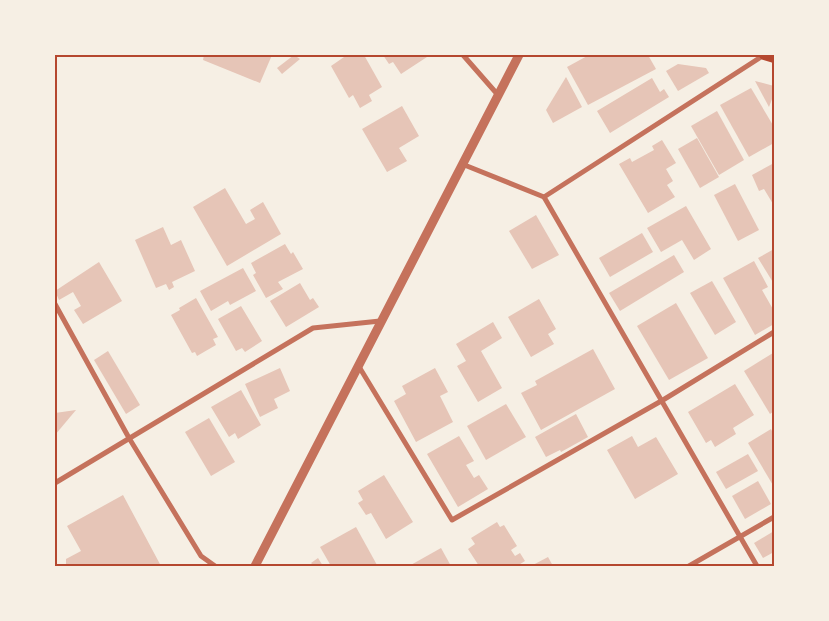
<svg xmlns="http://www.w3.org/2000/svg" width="829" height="621" font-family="'Fira Sans Condensed',sans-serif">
  <rect width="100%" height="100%" fill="#f6efe4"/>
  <!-- building -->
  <g fill="#e6c5b7">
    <path d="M 204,55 L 272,55 L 260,83 L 203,60 Z"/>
    <path d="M 294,55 L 300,59 L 282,74 L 277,68 Z"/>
    <path d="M 347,55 L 359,55 L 360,57 L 364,55 L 382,87 L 369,95 L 372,101 L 360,108 L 353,95 L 349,98 L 331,66 Z"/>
    <path d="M 383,55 L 426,55 L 427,57 L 401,74 L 393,62 L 389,64 Z"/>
    <path d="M 589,55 L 648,55 L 656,69 L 588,105 L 567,67 Z"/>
    <path d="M 678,64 L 706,68 L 709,73 L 678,91 L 666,71 Z"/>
    <path d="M 566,77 L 582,107 L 553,123 L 546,110 Z"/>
    <path d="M 652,78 L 660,92 L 664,89 L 669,97 L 610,133 L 597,111 Z"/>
    <path d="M 755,81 L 774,86 L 774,94 L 769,107 Z"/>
    <path d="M 751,88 L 774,127 L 774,143 L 749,157 L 720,105 Z"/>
    <path d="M 402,106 L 419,136 L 399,148 L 407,161 L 387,172 L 362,129 Z"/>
    <path d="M 717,111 L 744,160 L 719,175 L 691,126 Z"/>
    <path d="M 697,138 L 719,177 L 700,188 L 678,149 Z"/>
    <path d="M 662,140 L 676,163 L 666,169 L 673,181 L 667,185 L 675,197 L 648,213 L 619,164 L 630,158 L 632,162 L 654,150 L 652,146 Z"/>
    <path d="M 774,163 L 774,203 L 773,204 L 764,189 L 759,191 L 752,175 Z"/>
    <path d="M 735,184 L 759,230 L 738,241 L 714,195 Z"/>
    <path d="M 225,188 L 246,224 L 255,219 L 250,210 L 263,202 L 281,234 L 227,266 L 193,207 Z"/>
    <path d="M 686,206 L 711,249 L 694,260 L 682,240 L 661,252 L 647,228 Z"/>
    <path d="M 536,215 L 559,255 L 532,269 L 509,231 Z"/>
    <path d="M 163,227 L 171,245 L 181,240 L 195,271 L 172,282 L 174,287 L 169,290 L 166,284 L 156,288 L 135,240 Z"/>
    <path d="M 642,233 L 653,252 L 610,277 L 599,258 Z"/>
    <path d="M 285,244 L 291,254 L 293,252 L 303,269 L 278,282 L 283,289 L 266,298 L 253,275 L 256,273 L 251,263 Z"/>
    <path d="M 774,249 L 774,284 L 758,258 Z"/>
    <path d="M 674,255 L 684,272 L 620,311 L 609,293 Z"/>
    <path d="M 754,261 L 768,287 L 762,290 L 774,311 L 774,324 L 755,335 L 723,278 Z"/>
    <path d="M 99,262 L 122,301 L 83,324 L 74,310 L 81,306 L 73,292 L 59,300 L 55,291 Z"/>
    <path d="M 243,268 L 256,291 L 230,305 L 228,301 L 211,311 L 200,291 Z"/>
    <path d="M 712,281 L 736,322 L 715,335 L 690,293 Z"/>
    <path d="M 300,283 L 310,300 L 313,298 L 319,307 L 286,327 L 270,301 Z"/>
    <path d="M 196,298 L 218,337 L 213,339 L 216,345 L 197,356 L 195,352 L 192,353 L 171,315 L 180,310 L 179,308 Z"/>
    <path d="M 539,299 L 556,329 L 548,334 L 554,344 L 531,357 L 508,317 Z"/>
    <path d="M 676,303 L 708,358 L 669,380 L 637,326 Z"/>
    <path d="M 241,306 L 262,341 L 245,352 L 242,348 L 236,351 L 218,319 Z"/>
    <path d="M 493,322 L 502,338 L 481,351 L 502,388 L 478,402 L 457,366 L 466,361 L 456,344 Z"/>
    <path d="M 593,349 L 615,389 L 541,430 L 521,393 L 537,385 L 535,381 Z"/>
    <path d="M 108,351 L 140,405 L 126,414 L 94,360 Z"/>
    <path d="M 773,353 L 774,411 L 770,414 L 744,371 Z"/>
    <path d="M 280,368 L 290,391 L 274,399 L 278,408 L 260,417 L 245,384 Z"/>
    <path d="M 435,368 L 448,392 L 440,396 L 453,422 L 416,442 L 394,401 L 406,394 L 402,386 Z"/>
    <path d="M 735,384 L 754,415 L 733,428 L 736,434 L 715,447 L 711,440 L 706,443 L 688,412 Z"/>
    <path d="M 241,390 L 261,425 L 238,439 L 235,433 L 229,437 L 211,407 Z"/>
    <path d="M 506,404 L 526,437 L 486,460 L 467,426 Z"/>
    <path d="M 76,410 L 55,435 L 55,413 Z"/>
    <path d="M 576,414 L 588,437 L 561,452 L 560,450 L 546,457 L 535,437 Z"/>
    <path d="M 209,418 L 235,462 L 211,476 L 185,432 Z"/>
    <path d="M 771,429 L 774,435 L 774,487 L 748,443 Z"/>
    <path d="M 459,436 L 474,461 L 466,465 L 474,478 L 479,475 L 488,489 L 458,507 L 427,454 Z"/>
    <path d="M 632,436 L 638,447 L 656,437 L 678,474 L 635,499 L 607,450 Z"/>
    <path d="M 748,454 L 758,471 L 726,489 L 716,472 Z"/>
    <path d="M 384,475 L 413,522 L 386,539 L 371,513 L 366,515 L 358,503 L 363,500 L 358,491 Z"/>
    <path d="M 758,481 L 771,504 L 745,519 L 732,496 Z"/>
    <path d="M 123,495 L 161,566 L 66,566 L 66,559 L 81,551 L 67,526 Z"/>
    <path d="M 497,522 L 500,527 L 504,525 L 517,546 L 511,550 L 515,556 L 520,553 L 525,561 L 517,566 L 479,566 L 468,549 L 475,544 L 471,538 Z"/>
    <path d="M 356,527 L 377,565 L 331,566 L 320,547 Z"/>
    <path d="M 774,531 L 774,552 L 763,558 L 754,543 Z"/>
    <path d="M 441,548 L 451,566 L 409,566 Z"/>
    <path d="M 548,557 L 553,566 L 531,566 Z"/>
    <path d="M 318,558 L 323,566 L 314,566 L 311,563 Z"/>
  </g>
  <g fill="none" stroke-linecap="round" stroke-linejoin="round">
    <!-- minor -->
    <g stroke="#c5725c" stroke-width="5">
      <path d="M 463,55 L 498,95"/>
      <path d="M 462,164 L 544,197 L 757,566"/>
      <path d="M 544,197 L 764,55"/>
      <path d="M 55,304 L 129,438 L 201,556 L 215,566"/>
      <path d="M 358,365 L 452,520 L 663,400 L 774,332"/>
      <path d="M 55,483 L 313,328 L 380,321"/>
      <path d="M 689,566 L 774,517"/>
    </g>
    <!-- tertiary -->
    <path stroke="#c5725c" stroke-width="9" d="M 255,566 L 519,55"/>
    <!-- secondary -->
    <path stroke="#b5482f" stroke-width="10" d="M 764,55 L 774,58"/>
  </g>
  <!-- border -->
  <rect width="829" height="621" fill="none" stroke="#f6efe4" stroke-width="112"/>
  <rect x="56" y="56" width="717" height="509" fill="none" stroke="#b5482f" stroke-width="2"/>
</svg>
